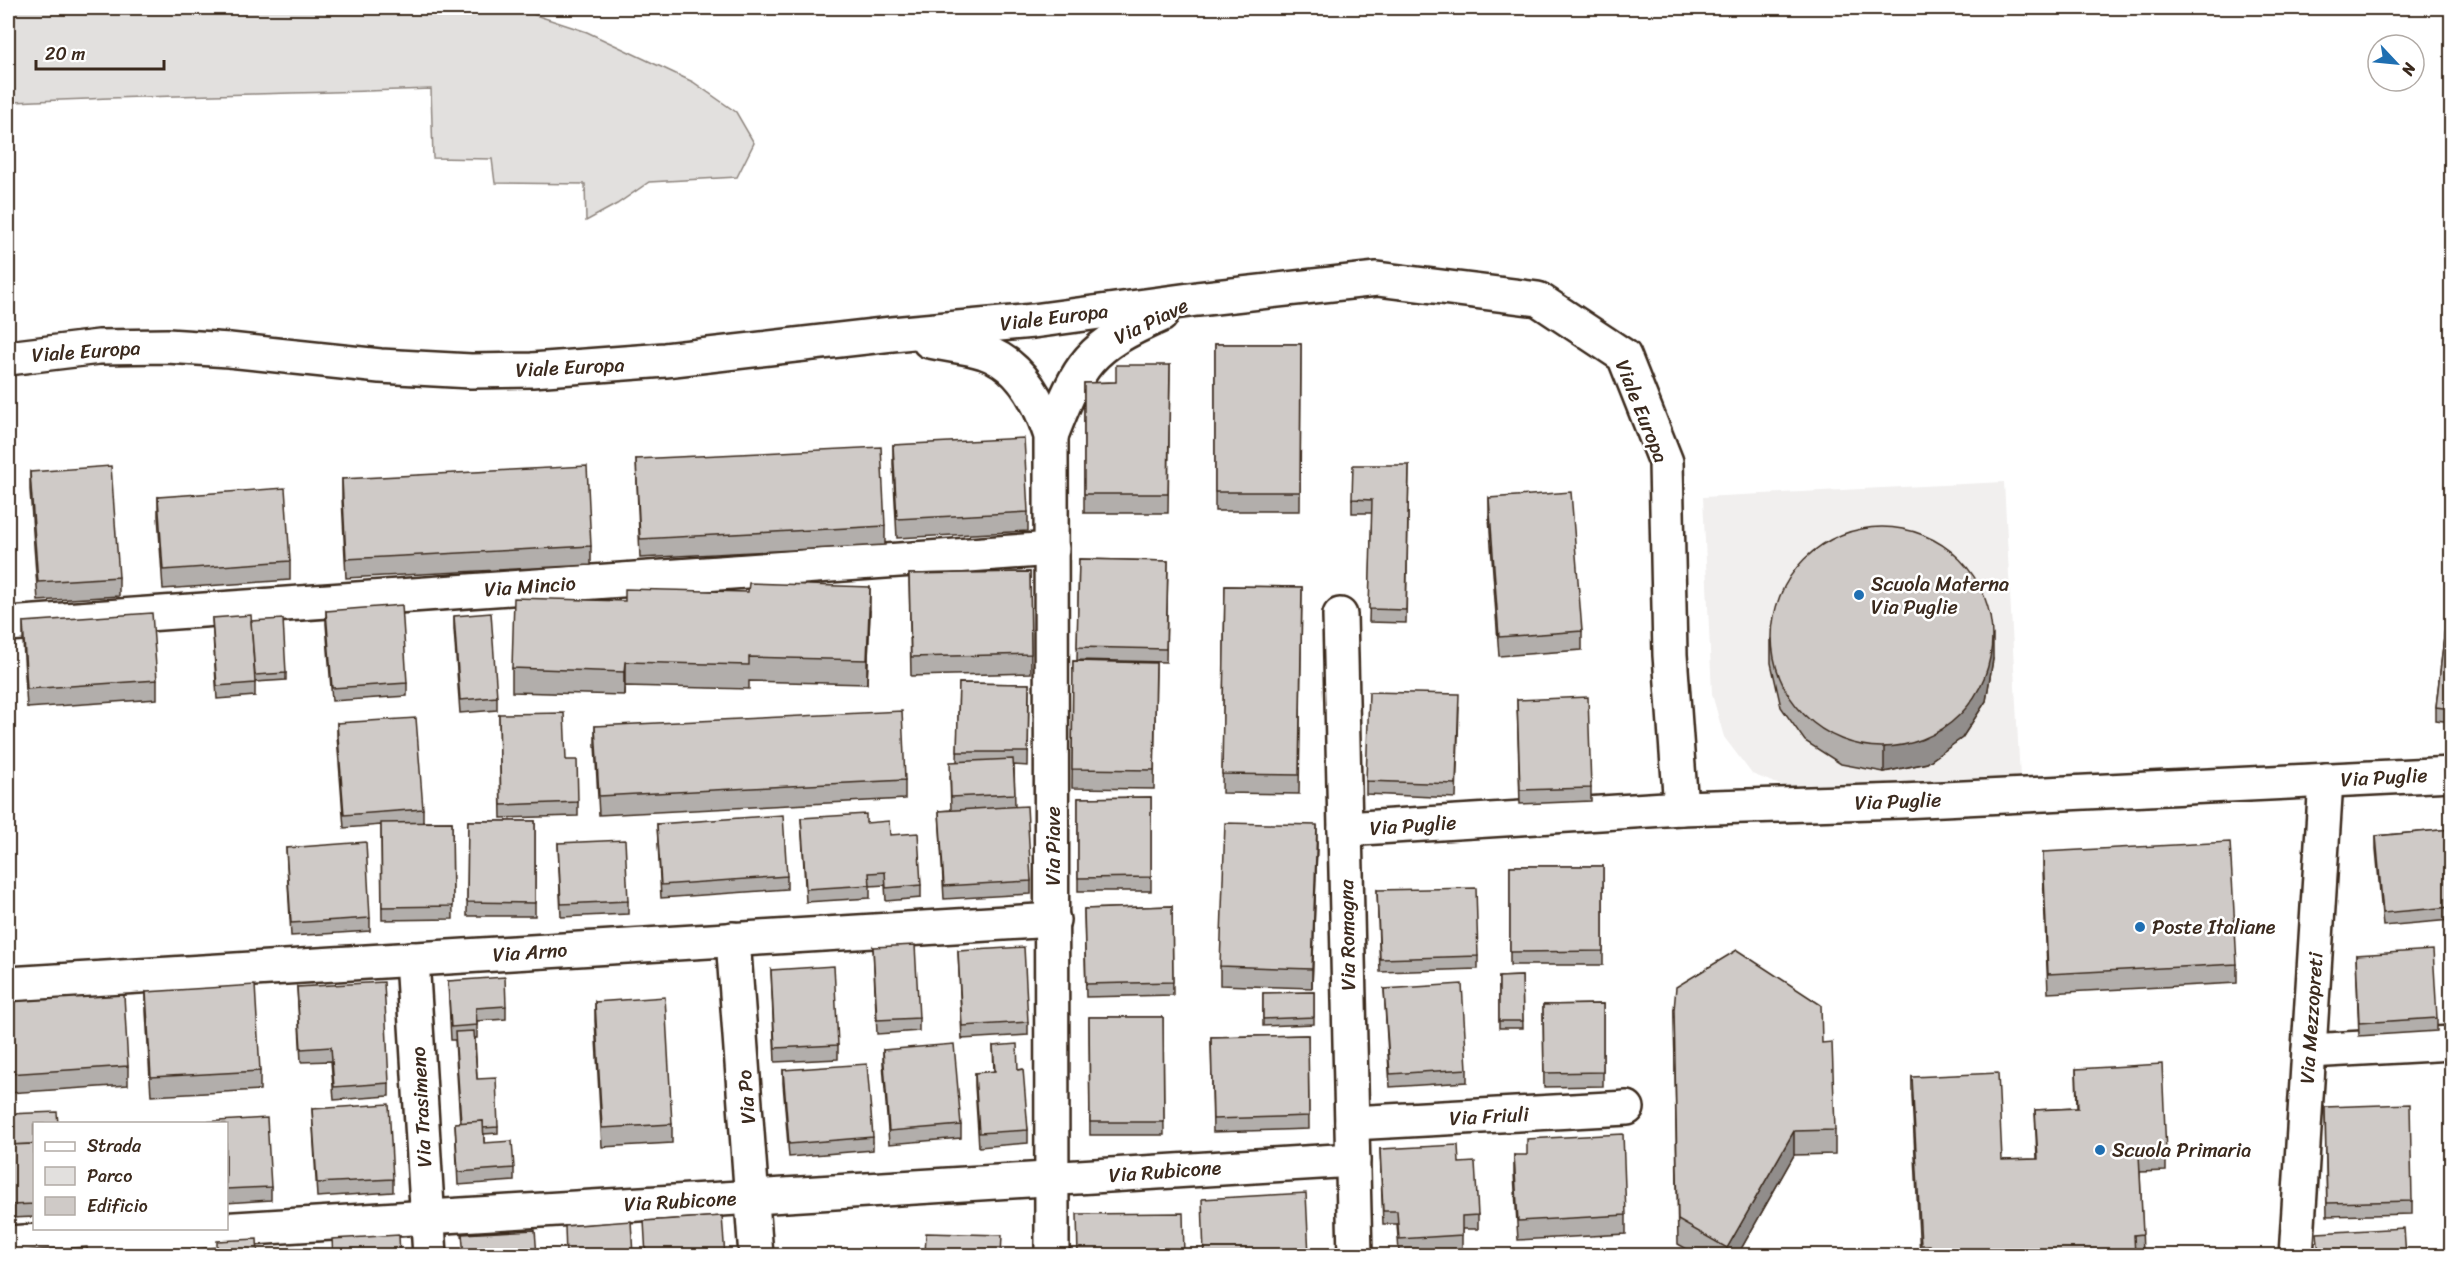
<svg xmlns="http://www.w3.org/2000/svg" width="2459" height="1263" font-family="Sriracha,sans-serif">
  <rect width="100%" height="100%" fill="#fff"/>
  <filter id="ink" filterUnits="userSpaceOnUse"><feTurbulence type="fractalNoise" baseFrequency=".0167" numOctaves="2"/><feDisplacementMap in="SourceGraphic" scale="12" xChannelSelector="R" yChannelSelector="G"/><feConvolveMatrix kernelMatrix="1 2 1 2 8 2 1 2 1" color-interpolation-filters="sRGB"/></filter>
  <g filter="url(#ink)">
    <!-- built -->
    <path fill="#f1efee" d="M 2004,482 L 2020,778 L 1842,791 L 1790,789 L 1752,774 L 1724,737 L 1712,694 L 1703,497 Z"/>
    <!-- green -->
    <path fill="#e2e0de" stroke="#8e857e" stroke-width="1.5" d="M 13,8 L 514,8 L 587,32 L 693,82 L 736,112 L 754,143 L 737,177 L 649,182 L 617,204 L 586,221 L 585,184 L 495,183 L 492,159 L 433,158 L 431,89 C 292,94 153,95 14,102 L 8,108 L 8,16 Z"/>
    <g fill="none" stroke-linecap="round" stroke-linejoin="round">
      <!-- minor casing -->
      <g stroke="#3b2a1e" stroke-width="38">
        <g id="minor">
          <path d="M 929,341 C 947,345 967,346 984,352 C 1021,364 1040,402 1051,436 L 1052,1256"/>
          <path d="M 8,358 L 99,347 L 167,346 L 229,350 L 380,366 L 471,371 L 532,370 L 665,360 L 892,334 L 1033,321 L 1197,299 L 1377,279 L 1538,299 L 1624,356 L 1666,462 L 1670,655 L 1681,808"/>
          <path d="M 1051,436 C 1080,362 1088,347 1161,315"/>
          <path d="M 1340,615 L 1355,1256"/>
          <path d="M 8,624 L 1052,549"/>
          <path d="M 1345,829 L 1681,808 L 1902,801 L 2452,774"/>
          <path d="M 733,939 L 756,1256"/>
          <path d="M 412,959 L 430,1256"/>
          <path d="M 8,984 L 1053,920"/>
          <path d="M 2309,1051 L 2452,1043"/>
          <path d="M 1352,1123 L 1627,1108"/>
          <path d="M 8,1243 L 1353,1160"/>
          <path d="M 2296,1256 L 2326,780"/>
        </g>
      </g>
      <!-- minor -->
      <use href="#minor" stroke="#fff" stroke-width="33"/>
    </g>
    <!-- wall -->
    <g fill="#b2aeab" stroke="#3b2a1e" stroke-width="1.5">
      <path d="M 1215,344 L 1301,344 L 1300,511 L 1215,511 Z"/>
      <path d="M 1170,365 L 1168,513 L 1084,513 L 1084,383 L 1116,382 Z"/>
      <path d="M 893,445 L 1028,512 L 1028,531 L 897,538 L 893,464 Z"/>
      <path d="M 636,459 L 885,526 L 885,545 L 640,558 Z"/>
      <path d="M 1409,465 L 1406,623 L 1369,622 L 1372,513 L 1352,513 L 1352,499 Z"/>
      <path d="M 30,472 L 119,577 L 119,596 L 38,601 L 30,490 Z"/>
      <path d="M 342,479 L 591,546 L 591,565 L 346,578 L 342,498 Z"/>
      <path d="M 158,497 L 290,561 L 290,580 L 163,589 L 158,516 Z"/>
      <path d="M 1489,498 L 1582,631 L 1582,650 L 1499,656 L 1489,517 Z"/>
      <path d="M 1079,559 L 1168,561 L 1166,662 L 1077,660 Z"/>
      <path d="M 1030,572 L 1031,673 L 911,676 L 909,574 Z"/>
      <path d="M 2451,576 L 2451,722 L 2436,720 L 2436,707 Z"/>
      <path d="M 1225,586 L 1302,587 L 1299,794 L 1222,793 Z"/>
      <path d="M 326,611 L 407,683 L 407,696 L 332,701 L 326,624 Z"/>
      <path d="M 870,611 L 867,684 L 749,681 L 749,689 L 625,686 L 624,695 L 512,692 L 512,668 Z"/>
      <path d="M 454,616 L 497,697 L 497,710 L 460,713 L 454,629 Z"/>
      <path d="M 212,618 L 251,621 L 286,673 L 286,680 L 255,682 L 255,696 L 217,699 Z"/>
      <path d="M 23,622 L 157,680 L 157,699 L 27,708 L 23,641 Z"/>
      <path d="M 1771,639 L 1993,659 L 1986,701 L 1962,738 L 1927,763 L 1884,772 L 1841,764 L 1805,741 L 1781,707 L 1771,663 Z"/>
      <path d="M 1073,661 L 1156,663 L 1154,789 L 1072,788 Z"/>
      <path d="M 959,683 L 1029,684 L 1028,766 L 1014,765 L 1015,807 L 1031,881 L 1031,894 L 944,899 L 939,811 L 951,810 L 950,776 L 957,762 Z"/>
      <path d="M 1517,700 L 1591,788 L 1591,801 L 1520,804 Z"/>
      <path d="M 1459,708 L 1456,798 L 1366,794 L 1366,781 Z"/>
      <path d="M 499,714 L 566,760 L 578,802 L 578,816 L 501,818 Z"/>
      <path d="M 337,723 L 423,809 L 423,822 L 452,822 L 453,919 L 382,920 L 381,825 L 344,828 L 337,736 Z"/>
      <path d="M 595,726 L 905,780 L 905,799 L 599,815 L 595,745 Z"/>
      <path d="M 1151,797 L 1151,891 L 1078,891 L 1078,798 Z"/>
      <path d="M 801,818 L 866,823 L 890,835 L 921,885 L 921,898 L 886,901 L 885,885 L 870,886 L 870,898 L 806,902 Z"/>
      <path d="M 468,821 L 535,821 L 535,916 L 467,916 Z"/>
      <path d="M 657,824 L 787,876 L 787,889 L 661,898 Z"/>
      <path d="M 2451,829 L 2451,920 L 2383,926 L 2376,849 L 2376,836 Z"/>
      <path d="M 558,843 L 628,901 L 628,914 L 561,917 Z"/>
      <path d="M 1317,844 L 1312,988 L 1220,985 L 1220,966 Z"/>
      <path d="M 286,848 L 370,918 L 370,931 L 291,936 Z"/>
      <path d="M 2043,852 L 2237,964 L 2237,983 L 2048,993 L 2043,871 Z"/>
      <rect x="1510" y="866" width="93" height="99"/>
      <path d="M 1377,890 L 1478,956 L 1478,969 L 1380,972 Z"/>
      <path d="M 1172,906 L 1173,995 L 1086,997 L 1084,909 Z"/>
      <path d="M 873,947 L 919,1018 L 919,1031 L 877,1034 Z"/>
      <path d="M 958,951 L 1028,1022 L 1028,1035 L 962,1039 Z"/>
      <path d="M 2356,955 L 2437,1018 L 2437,1031 L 2359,1036 Z"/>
      <path d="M 771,970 L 838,1045 L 838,1059 L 775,1062 Z"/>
      <path d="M 1522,976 L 1523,1028 L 1499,1028 L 1499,977 Z"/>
      <path d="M 448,981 L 506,1006 L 506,1019 L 477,1021 L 477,1038 L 475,1038 L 477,1079 L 498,1127 L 498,1133 L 484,1134 L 484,1143 L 514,1168 L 514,1181 L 458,1185 L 455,1123 L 460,1123 L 455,1040 L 451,1040 Z"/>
      <path d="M 297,987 L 389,1083 L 389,1096 L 334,1100 L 331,1061 L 301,1062 Z"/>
      <path d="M 1384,989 L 1467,1069 L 1467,1082 L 1390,1087 Z"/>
      <path d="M 146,992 L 260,1071 L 260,1090 L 151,1096 L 146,1011 Z"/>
      <path d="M 1314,992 L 1314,1024 L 1263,1026 L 1263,993 Z"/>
      <path d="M 8,1002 L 128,1066 L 128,1085 L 8,1093 Z"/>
      <path d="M 595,1002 L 672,1124 L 672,1143 L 602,1147 L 595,1021 Z"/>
      <path d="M 1603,1004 L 1603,1086 L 1544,1087 L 1543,1005 Z"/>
      <path d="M 1674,1010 L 1835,1130 L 1835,1154 L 1794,1155 L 1737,1256 L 1699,1256 L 1678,1244 Z"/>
      <path d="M 1089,1017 L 1163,1017 L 1164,1135 L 1090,1135 Z"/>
      <path d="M 1308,1035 L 1309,1129 L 1213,1132 L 1211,1037 Z"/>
      <path d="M 993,1046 L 1018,1070 L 1028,1130 L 1028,1143 L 979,1147 L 975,1086 L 975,1073 L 994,1072 Z"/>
      <path d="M 883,1050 L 961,1125 L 961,1138 L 889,1144 L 883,1063 Z"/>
      <path d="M 2076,1069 L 2166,1152 L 2166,1171 L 2140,1172 L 2143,1253 L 2135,1253 L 2135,1256 L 1920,1256 L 1912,1096 L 1912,1077 L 2002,1160 L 2037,1159 L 2035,1110 L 2077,1108 Z"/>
      <path d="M 783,1070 L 873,1137 L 873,1150 L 789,1157 L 783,1083 Z"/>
      <path d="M 2325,1107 L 2412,1201 L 2412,1214 L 2327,1216 Z"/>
      <path d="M 312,1109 L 393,1179 L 393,1192 L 317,1197 Z"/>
      <path d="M 8,1114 L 34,1124 L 34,1217 L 11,1218 L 8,1159 Z"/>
      <path d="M 226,1124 L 271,1187 L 271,1200 L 226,1203 Z"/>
      <path d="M 1380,1149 L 1459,1163 L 1478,1215 L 1478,1229 L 1462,1229 L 1462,1249 L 1399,1252 L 1397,1224 L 1383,1224 Z"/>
      <path d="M 1514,1155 L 1626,1215 L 1626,1234 L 1518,1240 L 1514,1174 Z"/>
    </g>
    <!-- shaded-wall -->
    <g fill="#918d8b" stroke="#3b2a1e" stroke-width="1.5">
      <path d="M 870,587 L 870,611 L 867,684 L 867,660 Z"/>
      <path d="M 1993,635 L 1993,659 L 1986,701 L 1962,738 L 1927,763 L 1884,772 L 1884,748 Z"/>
      <path d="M 625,662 L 625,686 L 624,695 L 624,672 Z"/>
      <path d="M 1317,825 L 1317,844 L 1312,988 L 1312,969 Z"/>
      <path d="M 1794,1131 L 1794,1155 L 1737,1256 L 1727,1256 L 1727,1248 Z"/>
    </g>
    <!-- building -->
    <g fill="#cfcac7" stroke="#3b2a1e" stroke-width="1.5">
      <path d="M 1215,344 L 1301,344 L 1300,492 L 1215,492 Z"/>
      <path d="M 1116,365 L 1170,365 L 1168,494 L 1084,494 L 1084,383 L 1116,382 Z"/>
      <path d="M 1024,438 L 1028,512 L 897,519 L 893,445 Z"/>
      <path d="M 881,447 L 885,526 L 640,539 L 636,459 Z"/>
      <path d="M 1353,465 L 1409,465 L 1406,610 L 1369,609 L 1372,500 L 1352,499 Z"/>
      <path d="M 111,466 L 119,577 L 38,582 L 30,472 Z"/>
      <path d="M 587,466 L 591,546 L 346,559 L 342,479 Z"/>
      <path d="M 285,488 L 290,561 L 163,570 L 158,497 Z"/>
      <path d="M 1571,492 L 1582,631 L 1499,637 L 1489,498 Z"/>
      <circle cx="1882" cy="637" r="110"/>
      <path d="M 1079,559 L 1168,561 L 1166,649 L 1077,647 Z"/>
      <path d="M 1030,572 L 1031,654 L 911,657 L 909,574 Z"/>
      <path d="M 2451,576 L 2451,709 L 2436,707 Z"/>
      <path d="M 749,583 L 870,587 L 867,660 L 749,657 L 749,665 L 625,662 L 624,672 L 512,668 L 514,598 L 625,601 L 625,589 L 748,592 Z"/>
      <path d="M 1225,586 L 1302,587 L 1299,775 L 1222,774 Z"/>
      <path d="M 402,605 L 407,683 L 332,688 L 326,611 Z"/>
      <path d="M 152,613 L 157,680 L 27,689 L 23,622 Z"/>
      <path d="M 491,613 L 497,697 L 460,700 L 454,616 Z"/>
      <path d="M 251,615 L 255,683 L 217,686 L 212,618 Z"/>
      <path d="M 283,619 L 286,673 L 255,675 L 251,621 Z"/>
      <path d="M 1073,661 L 1156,663 L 1154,770 L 1072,769 Z"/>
      <path d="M 959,683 L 1029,684 L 1028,752 L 957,752 Z"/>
      <path d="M 1369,692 L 1459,694 L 1456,784 L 1366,781 Z"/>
      <path d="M 1588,697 L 1591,788 L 1520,790 L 1517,700 Z"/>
      <path d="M 902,711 L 905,780 L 599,796 L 595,726 Z"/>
      <path d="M 564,713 L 566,760 L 577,760 L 578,802 L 501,805 L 499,714 Z"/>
      <path d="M 416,718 L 423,809 L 344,815 L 337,723 Z"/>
      <path d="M 1013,759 L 1015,794 L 951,797 L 950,762 Z"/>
      <path d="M 1151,797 L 1151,877 L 1078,878 L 1078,798 Z"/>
      <path d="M 1027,806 L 1031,881 L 944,886 L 939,811 Z"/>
      <path d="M 866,814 L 866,823 L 889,821 L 890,835 L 918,833 L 921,885 L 886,888 L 885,872 L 869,873 L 870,885 L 806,889 L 801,818 Z"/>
      <path d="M 783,815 L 787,876 L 661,885 L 657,824 Z"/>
      <path d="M 468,821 L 535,821 L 535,903 L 467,902 Z"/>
      <path d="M 452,822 L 453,906 L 382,907 L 381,823 Z"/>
      <path d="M 1225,823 L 1317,825 L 1312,969 L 1220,966 Z"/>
      <path d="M 2451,829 L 2451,907 L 2383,913 L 2376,836 Z"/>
      <path d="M 625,840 L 628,901 L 561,904 L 558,843 Z"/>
      <path d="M 366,842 L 370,918 L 291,923 L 286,848 Z"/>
      <path d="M 2230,842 L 2237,964 L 2048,974 L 2043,852 Z"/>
      <path d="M 1510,866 L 1603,866 L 1603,951 L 1510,952 Z"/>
      <path d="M 1476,888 L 1478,956 L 1380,959 L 1377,890 Z"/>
      <path d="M 1172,906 L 1173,982 L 1086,984 L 1084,909 Z"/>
      <path d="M 915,945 L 919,1018 L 877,1020 L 873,947 Z"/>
      <path d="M 1024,947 L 1028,1022 L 962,1026 L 958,951 Z"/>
      <path d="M 1737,950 L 1821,1005 L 1822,1043 L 1832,1042 L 1835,1130 L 1794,1131 L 1727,1248 L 1678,1220 L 1674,1010 L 1676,987 Z"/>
      <path d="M 2433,950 L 2437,1018 L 2359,1023 L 2356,955 Z"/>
      <path d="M 834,966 L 838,1045 L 775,1048 L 771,970 Z"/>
      <path d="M 1522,976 L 1523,1021 L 1499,1021 L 1499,977 Z"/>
      <path d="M 505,977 L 506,1006 L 476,1008 L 477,1025 L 451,1027 L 448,981 Z"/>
      <path d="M 384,982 L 389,1083 L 334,1087 L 331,1047 L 301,1049 L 297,987 Z"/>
      <path d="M 1462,984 L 1467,1069 L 1390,1074 L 1384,989 Z"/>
      <path d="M 255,985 L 260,1071 L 151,1077 L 146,992 Z"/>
      <path d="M 1314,992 L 1314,1017 L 1263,1019 L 1263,993 Z"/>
      <path d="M 124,995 L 128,1066 L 8,1074 L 8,1002 Z"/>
      <path d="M 665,997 L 672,1124 L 602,1128 L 595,1002 Z"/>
      <path d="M 1603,1004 L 1603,1072 L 1544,1073 L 1543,1005 Z"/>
      <path d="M 1089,1017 L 1163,1017 L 1164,1122 L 1090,1122 Z"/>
      <path d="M 474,1031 L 477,1079 L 496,1078 L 498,1127 L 483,1128 L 483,1121 L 461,1123 L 455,1032 Z"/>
      <path d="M 1308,1035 L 1309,1116 L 1213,1119 L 1211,1037 Z"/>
      <path d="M 954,1044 L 961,1125 L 889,1131 L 883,1050 Z"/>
      <path d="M 1017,1044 L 1018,1070 L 1023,1069 L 1028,1130 L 979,1133 L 975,1073 L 995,1071 L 993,1046 Z"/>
      <path d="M 867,1064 L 873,1137 L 789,1144 L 783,1070 Z"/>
      <path d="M 2162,1064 L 2166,1152 L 2139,1154 L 2143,1234 L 2134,1235 L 2135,1256 L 1930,1256 L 1930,1245 L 1921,1245 L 1912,1077 L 1998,1073 L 2002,1160 L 2038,1159 L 2035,1110 L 2078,1108 L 2076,1069 Z"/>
      <path d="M 389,1104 L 393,1179 L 317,1183 L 312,1109 Z"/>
      <path d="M 2410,1104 L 2412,1201 L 2327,1203 L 2325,1107 Z"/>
      <path d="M 57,1112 L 58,1124 L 34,1124 L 34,1144 L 8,1145 L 8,1114 Z"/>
      <path d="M 267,1118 L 271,1187 L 226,1189 L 226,1124 L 170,1124 Z"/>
      <path d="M 483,1121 L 484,1143 L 512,1141 L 514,1168 L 458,1172 L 455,1123 Z"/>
      <path d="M 1623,1134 L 1626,1215 L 1518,1221 L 1514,1155 L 1527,1155 L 1527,1139 Z"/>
      <path d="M 34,1144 L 34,1204 L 11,1205 L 8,1145 Z"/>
      <path d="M 1458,1145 L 1459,1163 L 1475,1162 L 1478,1215 L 1462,1216 L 1462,1235 L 1399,1239 L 1397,1211 L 1383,1211 L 1380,1149 Z"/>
      <path d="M 1306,1193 L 1309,1256 L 1204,1256 L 1202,1199 Z"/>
      <path d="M 1183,1213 L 1184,1256 L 1078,1256 L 1077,1214 Z"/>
      <path d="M 722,1216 L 725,1256 L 646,1256 L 644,1221 Z"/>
      <path d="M 631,1221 L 633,1256 L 566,1256 L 565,1226 Z"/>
      <path d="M 2404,1228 L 2406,1256 L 2319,1256 L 2317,1233 Z"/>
      <path d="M 535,1230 L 537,1256 L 464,1256 L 462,1234 Z"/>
      <path d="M 926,1233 L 1002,1235 L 1001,1256 L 925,1256 Z"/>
      <path d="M 399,1235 L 400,1256 L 333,1256 L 332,1239 Z"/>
      <path d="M 257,1239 L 258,1256 L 217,1256 L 217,1241 Z"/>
      <path d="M 87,1247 L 88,1256 L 8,1256 L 8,1252 Z"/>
      <path d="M 1619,1254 L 1619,1256 L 1594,1256 Z"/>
    </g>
  </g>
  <!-- markers -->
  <g fill="#1f6fb2" stroke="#fff" stroke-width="2">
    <circle cx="1859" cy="595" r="6"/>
    <circle cx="2140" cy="927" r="6"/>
    <circle cx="2100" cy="1150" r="6"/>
  </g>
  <g text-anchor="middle" stroke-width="5" stroke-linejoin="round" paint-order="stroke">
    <!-- street labels -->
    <g font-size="20" fill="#3b2a1e" stroke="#fff">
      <text transform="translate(1054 317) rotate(-7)" y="7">Viale Europa</text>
      <text transform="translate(1151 321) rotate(-26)" y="7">Via Piave</text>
      <text transform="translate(86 351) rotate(-4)" y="7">Viale Europa</text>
      <text transform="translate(570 367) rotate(-3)" y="7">Viale Europa</text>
      <text transform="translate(1642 411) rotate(68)" y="7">Viale Europa</text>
      <text transform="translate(530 586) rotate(-4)" y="7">Via Mincio</text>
      <text transform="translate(2384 777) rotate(-3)" y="7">Via Puglie</text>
      <text transform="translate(1898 801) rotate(-2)" y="7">Via Puglie</text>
      <text transform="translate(1413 825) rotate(-4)" y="7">Via Puglie</text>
      <text transform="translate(1053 846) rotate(-90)" y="7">Via Piave</text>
      <text transform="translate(1347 935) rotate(-91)" y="7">Via Romagna</text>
      <text transform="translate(530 952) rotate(-4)" y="7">Via Arno</text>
      <text transform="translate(2311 1018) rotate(-86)" y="7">Via Mezzopreti</text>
      <text transform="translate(746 1097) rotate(-94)" y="7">Via Po</text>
      <text transform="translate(421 1107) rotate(-93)" y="7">Via Trasimeno</text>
      <text transform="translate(1489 1116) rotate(-3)" y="7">Via Friuli</text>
      <text transform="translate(1165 1171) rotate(-4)" y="7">Via Rubicone</text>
      <text transform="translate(680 1201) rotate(-3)" y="7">Via Rubicone</text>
    </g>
    <!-- poi labels -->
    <g font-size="20" fill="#3b2a1e" stroke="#fff" text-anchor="start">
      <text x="1871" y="591">Scuola Materna<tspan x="1871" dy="23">Via Puglie</tspan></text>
      <text x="2152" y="934">Poste Italiane</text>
      <text x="2112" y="1157">Scuola Primaria</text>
    </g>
  </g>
  <!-- margin -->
  <rect width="2459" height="1263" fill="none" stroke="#fff" stroke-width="30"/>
  <rect x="15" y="15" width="2429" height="1233" fill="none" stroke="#3b2a1e" stroke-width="2" filter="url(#ink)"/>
  <!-- legend -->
  <rect x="33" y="1122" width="195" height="108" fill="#ffffff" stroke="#b1aaa5" stroke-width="1.5"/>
  <rect x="45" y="1142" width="30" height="9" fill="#ffffff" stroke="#b1aaa5" stroke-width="1.5"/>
  <text x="87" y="1152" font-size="18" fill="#3b2a1e">Strada</text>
  <rect x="45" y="1167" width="30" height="18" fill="#e2e0de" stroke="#b1aaa5" stroke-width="1.5"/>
  <text x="87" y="1182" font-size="18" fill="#3b2a1e">Parco</text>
  <rect x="45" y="1197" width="30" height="18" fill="#cfcac7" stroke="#b1aaa5" stroke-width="1.5"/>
  <text x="87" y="1212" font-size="18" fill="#3b2a1e">Edificio</text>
  <!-- north arrow -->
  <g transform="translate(2396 63) rotate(116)"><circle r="28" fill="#ffffff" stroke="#b1aaa5" stroke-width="1.5"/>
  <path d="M0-4.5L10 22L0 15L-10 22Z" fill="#1f6fb2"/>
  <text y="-9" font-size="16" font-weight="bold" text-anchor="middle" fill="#3b2a1e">N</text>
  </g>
  <!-- scale -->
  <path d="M36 60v9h128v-9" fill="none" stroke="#3b2a1e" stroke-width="3"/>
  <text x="45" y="60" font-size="18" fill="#3b2a1e" stroke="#ffffff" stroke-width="4.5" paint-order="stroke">20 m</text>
</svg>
